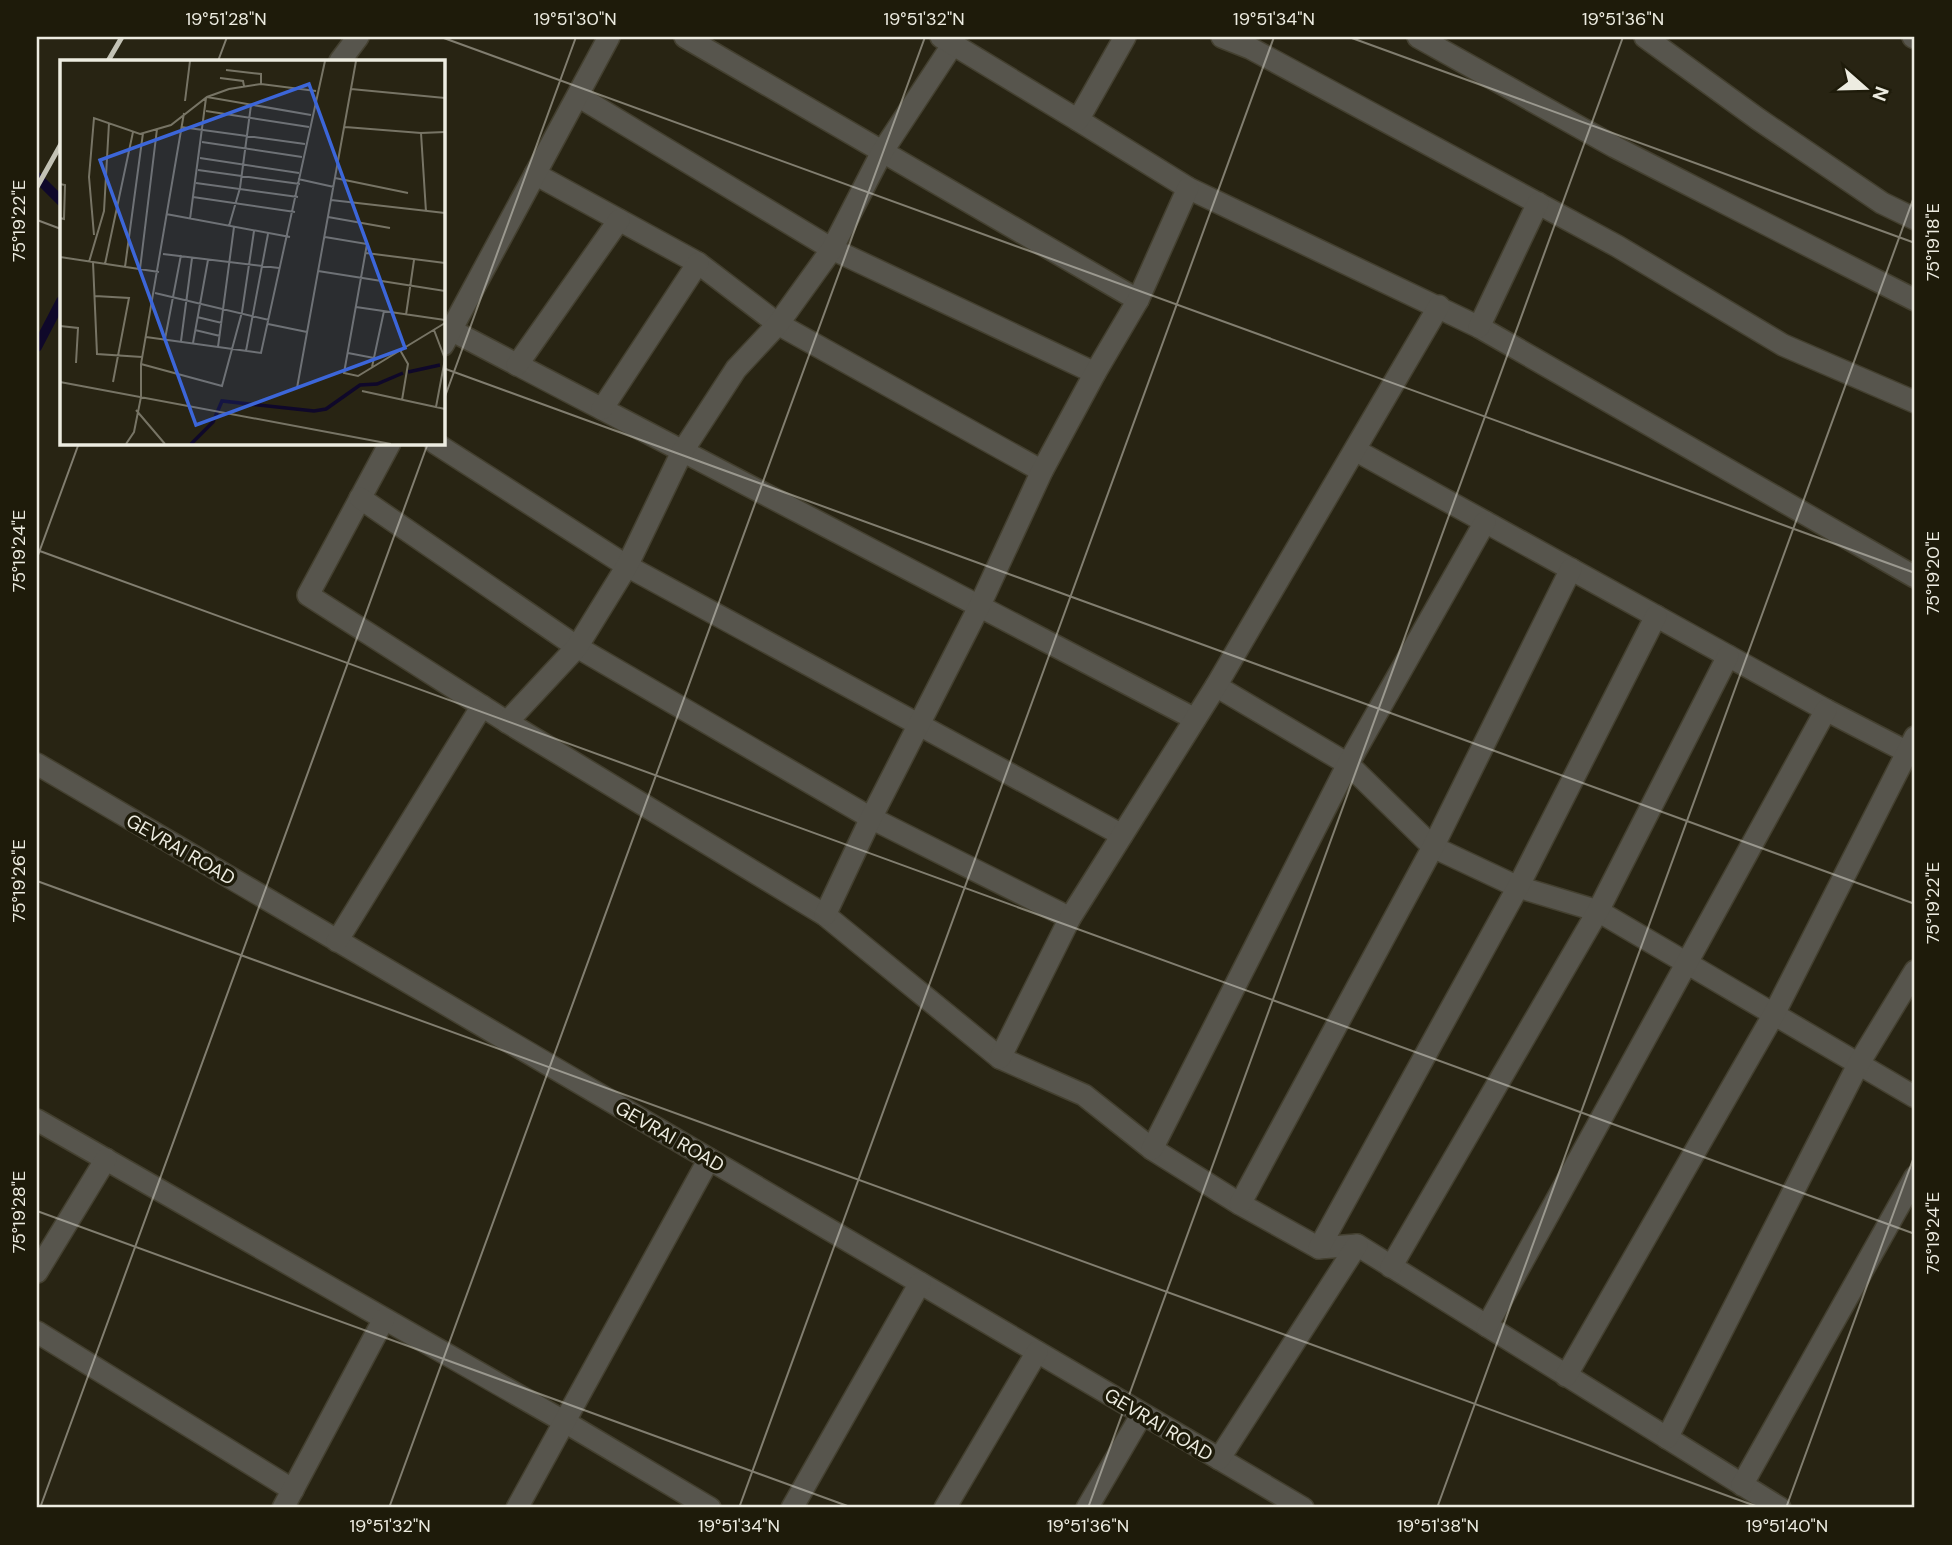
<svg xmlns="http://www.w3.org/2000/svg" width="1952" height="1545" font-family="'DM Sans',sans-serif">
  <rect width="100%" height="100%" fill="#282413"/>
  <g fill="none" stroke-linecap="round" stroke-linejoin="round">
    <!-- stream -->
    <g stroke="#0f082a" stroke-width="10">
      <path d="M 37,177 L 61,201"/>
      <path d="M 37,347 L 61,301"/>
    </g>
    <!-- minor casing -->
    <g stroke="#444030" stroke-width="24">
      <g id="minor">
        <path d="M 685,37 L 1138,300"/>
        <path d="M 1222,37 L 1250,48 L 1617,246 L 1783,345 L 1915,402"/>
        <path d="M 1418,37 L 1615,147 L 1915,300"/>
        <path d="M 1645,37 L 1758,119 L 1882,203 L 1915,219"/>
        <path d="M 1913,37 L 1915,38"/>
        <path d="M 340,61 L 358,37"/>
        <path d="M 578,96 L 832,249 L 1095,373"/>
        <path d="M 1078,120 L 1188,188 L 1479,327 L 1915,577"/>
        <path d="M 535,174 L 698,263 L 778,324 L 1042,471"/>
        <path d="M 1479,327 L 1538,203"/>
        <path d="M 451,330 L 1195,719"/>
        <path d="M 443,345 L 609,37"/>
        <path d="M 517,365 L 619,220"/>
        <path d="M 602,409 L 698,263"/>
        <path d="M 390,443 L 308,595 L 507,722 L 825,915 L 1000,1058 L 1084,1095 L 1152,1149 L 1240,1204 L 1319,1248 L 1357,1245 L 1780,1508"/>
        <path d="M 435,443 L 627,566 L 1122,835"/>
        <path d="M 1355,450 L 1826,710 L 1915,756"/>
        <path d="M 360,498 L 577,647 L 871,818 L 1070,918"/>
        <path d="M 1216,686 L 1348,764 L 1433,847 L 1518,887 L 1598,911 L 1915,1097"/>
        <path d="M 507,722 L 577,647 L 627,566 L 682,452 L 736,369 L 778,324 L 832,249 L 882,152 L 953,44"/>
        <path d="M 37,764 L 1303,1508"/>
        <path d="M 825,915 L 871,818 L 979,607 L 1042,471 L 1095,373 L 1138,300 L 1188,188"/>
        <path d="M 337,941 L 482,706"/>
        <path d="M 1000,1058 L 1070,918 L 1216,686 L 1439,306"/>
        <path d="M 37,1120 L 565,1422 L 710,1508"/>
        <path d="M 1152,1149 L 1348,764 L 1485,522"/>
        <path d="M 1240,1204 L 1433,847 L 1571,569"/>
        <path d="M 1319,1248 L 1518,887 L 1656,616"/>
        <path d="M 1391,1267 L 1598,911 L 1728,656"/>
        <path d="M 37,1272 L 106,1159"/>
        <path d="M 1487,1326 L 1826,710"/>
        <path d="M 37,1332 L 293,1490"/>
        <path d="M 1566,1376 L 1774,1014 L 1915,737"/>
        <path d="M 1667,1438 L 1859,1063 L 1915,971"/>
        <path d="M 1219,1459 L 1357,1245"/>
        <path d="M 1742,1485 L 1915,1177"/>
        <path d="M 283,1508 L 384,1319"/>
        <path d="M 517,1508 L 709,1159"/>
        <path d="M 792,1508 L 920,1283"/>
        <path d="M 945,1508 L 1037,1352"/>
        <path d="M 1087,1508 L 1142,1414"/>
      </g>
    </g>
    <!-- tertiary casing -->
    <g stroke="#444030" stroke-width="24">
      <path id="tertiary" d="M 941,37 L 1078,120 L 1125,37"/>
    </g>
    <!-- minor -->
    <use href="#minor" stroke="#57554d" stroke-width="21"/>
    <!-- tertiary -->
    <use href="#tertiary" stroke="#57554d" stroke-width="21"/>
    <!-- rail -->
    <g stroke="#c3c2b5" stroke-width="5">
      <path d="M 108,61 L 122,37"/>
      <path d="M 37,187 L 61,144"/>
    </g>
  </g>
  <!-- ticks -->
  <path fill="none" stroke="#edece1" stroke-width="2" stroke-opacity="0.45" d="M 441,37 L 1915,573M 1349,37 L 1915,243M 218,61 L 227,37M 37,220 L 61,229M 443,368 L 1915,904M 443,402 L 576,37M 37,550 L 1915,1234M 37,558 L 79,443M 37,881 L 1761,1508M 37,1211 L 853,1508M 40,1508 L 428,443M 389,1508 L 925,37M 739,1508 L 1274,37M 1088,1508 L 1623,37M 1437,1508 L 1915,194M 1786,1508 L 1915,1154"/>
  <g text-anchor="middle" stroke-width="7" stroke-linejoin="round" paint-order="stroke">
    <!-- street labels -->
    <g font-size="19" fill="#edece1" stroke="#1e1b0a">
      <text transform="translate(181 849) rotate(30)" y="7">GEVRAI ROAD</text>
      <text transform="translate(670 1136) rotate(30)" y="7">GEVRAI ROAD</text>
      <text transform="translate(1159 1424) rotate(31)" y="7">GEVRAI ROAD</text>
    </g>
  </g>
  <!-- overview -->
  <g transform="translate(60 60)">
    <rect width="385" height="385" fill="#282413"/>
    <path fill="none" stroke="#0f082a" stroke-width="3.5" d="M 348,312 L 380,305M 131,384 L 153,362 L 162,341 L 254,351 L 266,349 L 300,325 L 317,324 L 343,313"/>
    <path fill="none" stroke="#777465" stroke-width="2" d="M 166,10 L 201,14 L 201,24M 160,18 L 183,21 L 184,26M 291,29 L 385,38M 147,37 L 251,55M 125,41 L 130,1M 146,51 L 249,67M 121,67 L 245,84M 285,67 L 361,73M 142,82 L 242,97M 140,98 L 239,113M 138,110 L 240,124M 275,118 L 348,133M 238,119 L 274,127M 136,123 L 238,137M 0,124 L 5,125 L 4,159 L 0,158M 133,137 L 235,152M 271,140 L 385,153M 366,152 L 361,73 L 385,72M 106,154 L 230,177M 268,157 L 330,168M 130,159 L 146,38M 169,166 L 180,128 L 191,45M 34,175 L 29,117 L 34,58 L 80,74 L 111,65 L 147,37 L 169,29 L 201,24 L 256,31M 265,177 L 307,184 L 284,313 L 298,316 L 385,263M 306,193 L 385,203M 103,194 L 219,208M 0,197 L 99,212M 29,202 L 44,151 L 49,63M 33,202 L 37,294 L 82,297M 45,204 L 73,72M 65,207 L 83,73M 80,209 L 97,69M 258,211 L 385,231M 95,233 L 209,260M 35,236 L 69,238 L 53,322M 296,247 L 385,260M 346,255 L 354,200M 137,257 L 162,263M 208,264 L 247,272M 0,266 L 18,268 L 16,303M 135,270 L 160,276M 374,270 L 385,299 L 376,347M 86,277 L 201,293 L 265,1M 105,279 L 121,195M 121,281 L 132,198M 133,283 L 148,200M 158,287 L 174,167M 340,290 L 348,304 L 342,340M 186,291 L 208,174M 288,293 L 314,298M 81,304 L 162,326 L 182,252 L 194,171M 312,307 L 324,251M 0,322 L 331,384M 237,328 L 296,1M 302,331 L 385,349M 76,350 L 105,384M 66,384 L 74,372 L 81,337 L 81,304 L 124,53"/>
    <path fill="#3c66d9" fill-opacity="0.15" stroke="#3c66d9" stroke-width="3.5" d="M 249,24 L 345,288 L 136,365 L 40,100 Z"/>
    <rect width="385" height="385" fill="none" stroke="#edece1" stroke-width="3.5"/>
  </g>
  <!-- border -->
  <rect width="1952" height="1545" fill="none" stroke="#1e1b0a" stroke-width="77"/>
  <!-- north arrow -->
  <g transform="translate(1865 88) rotate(110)" stroke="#1e1b0a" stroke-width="5" paint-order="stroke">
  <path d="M0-5L12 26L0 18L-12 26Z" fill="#edece1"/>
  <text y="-10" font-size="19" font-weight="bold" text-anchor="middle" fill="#edece1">N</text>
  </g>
  <rect x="38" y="38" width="1875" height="1468" fill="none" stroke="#edece1" stroke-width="2.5"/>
  <g font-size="18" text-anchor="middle" fill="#edece1">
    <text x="226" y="25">19°51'28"N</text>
    <text x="575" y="25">19°51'30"N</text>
    <text x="924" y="25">19°51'32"N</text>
    <text x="1274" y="25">19°51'34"N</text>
    <text x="1623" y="25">19°51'36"N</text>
    <text transform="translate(19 221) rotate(-90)" y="6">75°19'22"E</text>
    <text transform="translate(1933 242) rotate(-90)" y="6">75°19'18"E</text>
    <text transform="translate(19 551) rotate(-90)" y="6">75°19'24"E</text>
    <text transform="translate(1933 573) rotate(-90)" y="6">75°19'20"E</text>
    <text transform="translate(19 881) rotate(-90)" y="6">75°19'26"E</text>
    <text transform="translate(1933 903) rotate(-90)" y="6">75°19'22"E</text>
    <text transform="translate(19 1212) rotate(-90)" y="6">75°19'28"E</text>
    <text transform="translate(1933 1233) rotate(-90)" y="6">75°19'24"E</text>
    <text x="390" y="1532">19°51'32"N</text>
    <text x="739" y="1532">19°51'34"N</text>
    <text x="1088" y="1532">19°51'36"N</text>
    <text x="1438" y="1532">19°51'38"N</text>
    <text x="1787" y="1532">19°51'40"N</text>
  </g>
</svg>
